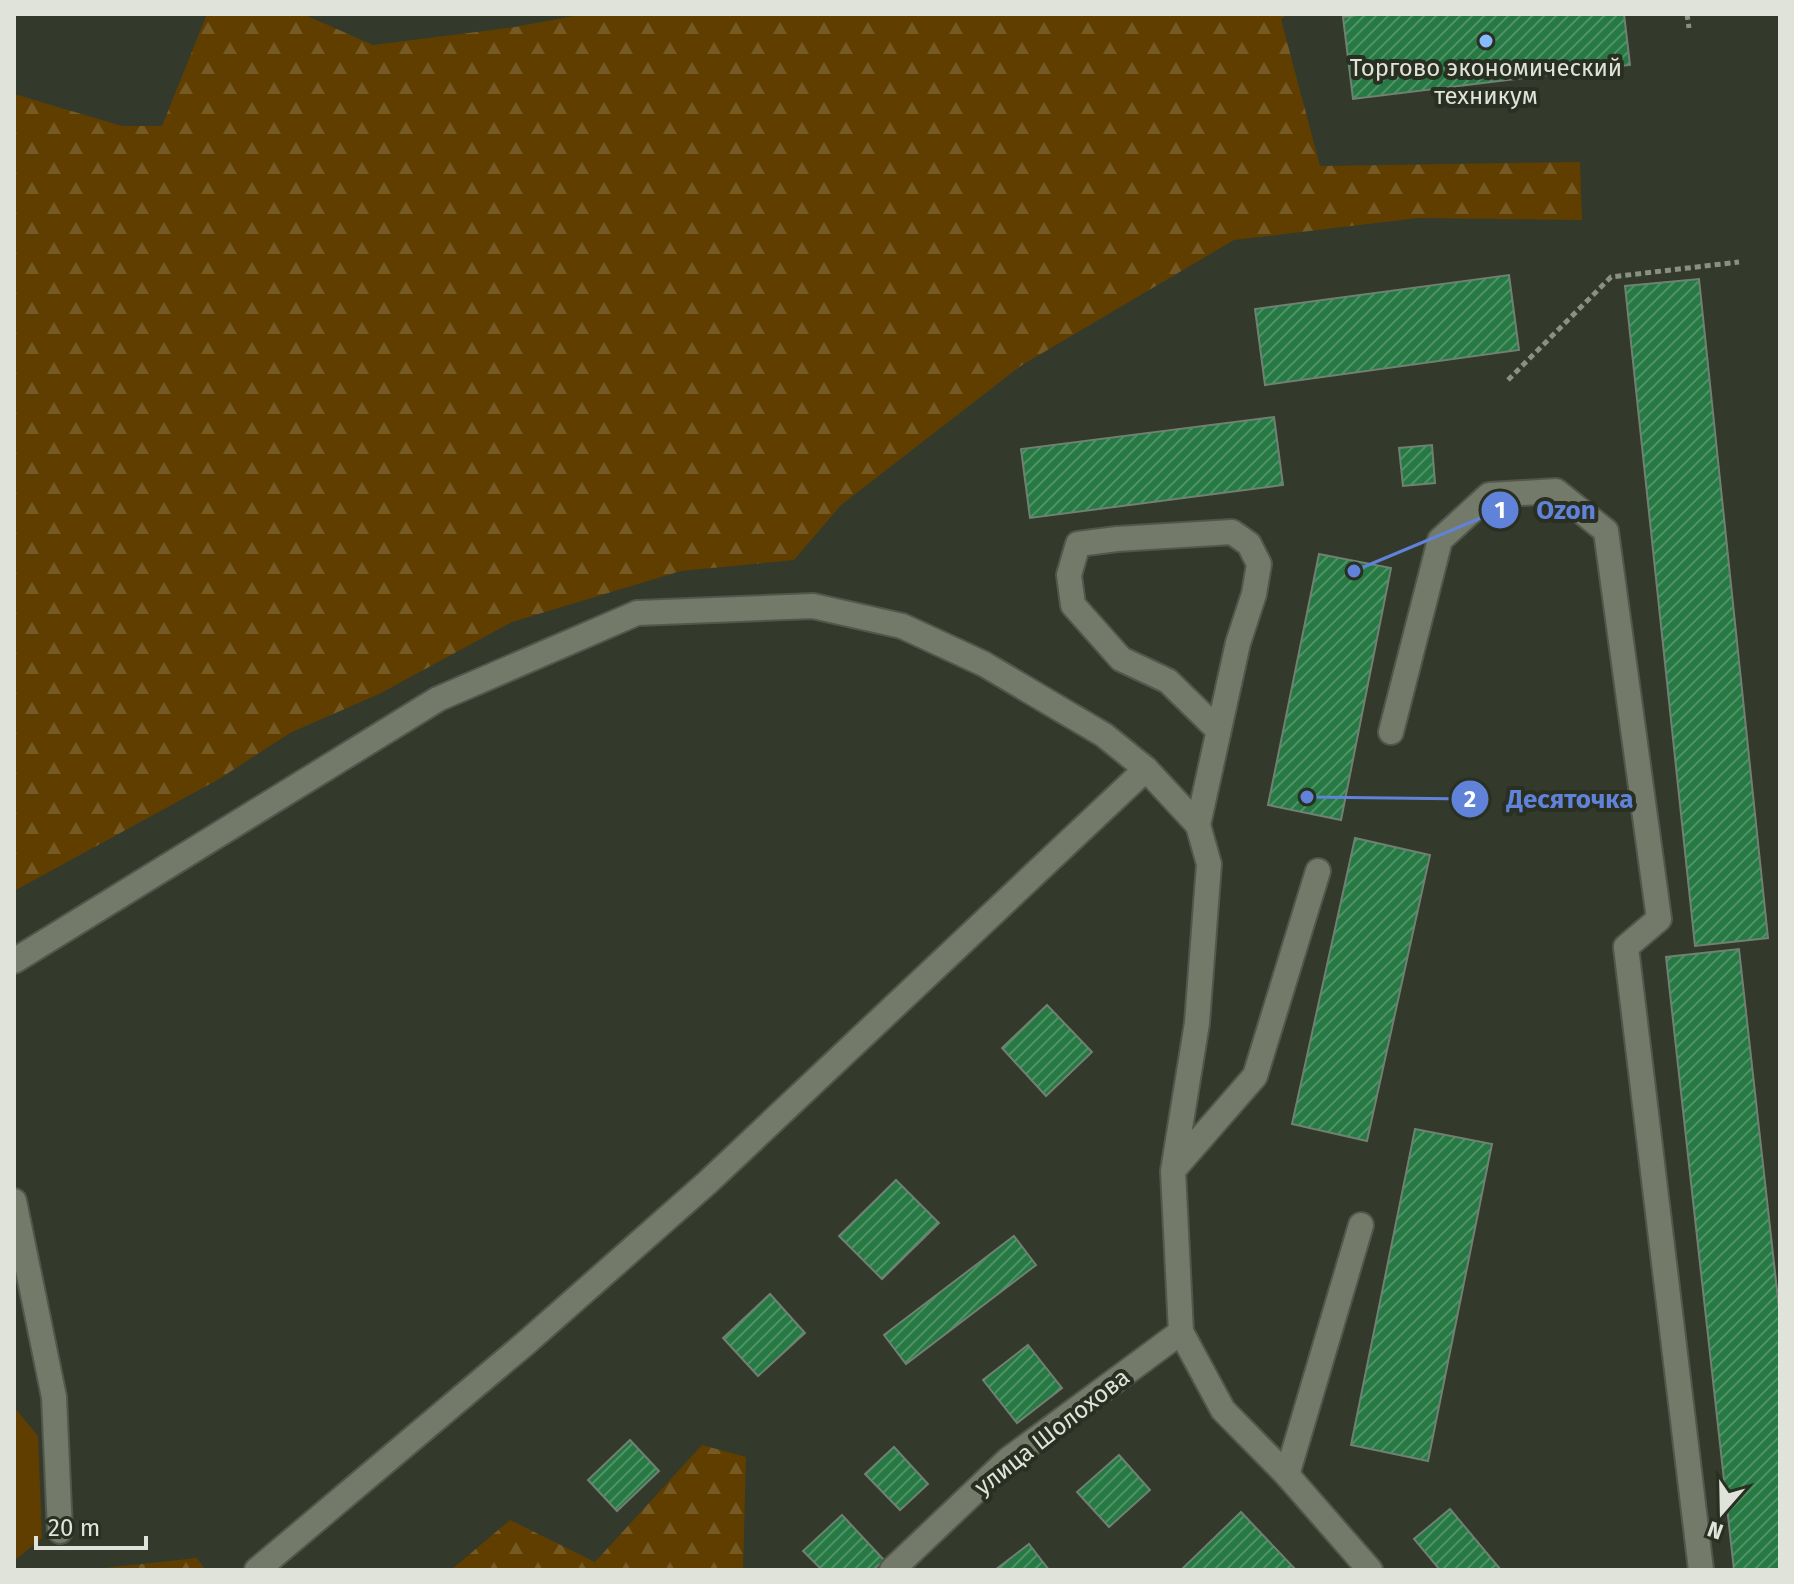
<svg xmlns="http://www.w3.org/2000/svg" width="1794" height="1584" font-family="'Fira Sans',sans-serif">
  <defs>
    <pattern id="forest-firs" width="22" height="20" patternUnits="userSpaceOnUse" patternTransform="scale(2)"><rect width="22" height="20" fill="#603e00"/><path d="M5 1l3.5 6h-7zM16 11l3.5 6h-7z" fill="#765a25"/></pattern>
    <pattern id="building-hatch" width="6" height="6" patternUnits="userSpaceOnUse" patternTransform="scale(2)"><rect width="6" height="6" fill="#267943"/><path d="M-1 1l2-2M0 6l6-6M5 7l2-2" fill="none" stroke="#4f9266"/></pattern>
  </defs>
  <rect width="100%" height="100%" fill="#33392b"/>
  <!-- grass -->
  <path fill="#603e00" d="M 14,1407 L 38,1436 L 42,1538 L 14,1561 Z"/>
  <!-- forest -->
  <g fill="url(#forest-firs)">
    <path d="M 207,14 L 303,14 L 373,45 L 515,27 L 584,14 L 1288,14 L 1281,19 L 1320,166 L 1580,162 L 1582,220 L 1418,218 L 1234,240 L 1022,365 L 841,505 L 794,560 L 681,571 L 512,622 L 381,693 L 290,733 L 219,779 L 14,891 L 14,94 L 122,126 L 162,126 Z"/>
    <path d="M 702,1445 L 746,1457 L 743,1570 L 451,1570 L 510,1520 L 595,1562 Z"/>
    <path d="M 197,1558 L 205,1570 L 86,1570 Z"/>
  </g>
  <!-- building -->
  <g fill="url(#building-hatch)" stroke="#708073" stroke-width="2">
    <path d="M 1365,14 L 1624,14 L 1630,65 L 1353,99 L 1343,17 Z"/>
    <path d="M 1509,275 L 1519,350 L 1265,385 L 1255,309 Z"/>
    <path d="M 1699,279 L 1768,938 L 1695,946 L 1625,286 Z"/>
    <path d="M 1274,417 L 1283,485 L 1030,518 L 1021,449 Z"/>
    <path d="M 1432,445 L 1435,483 L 1403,486 L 1399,448 Z"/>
    <path d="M 1319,554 L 1391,568 L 1341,820 L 1268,805 Z"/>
    <path d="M 1355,838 L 1430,855 L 1367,1141 L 1292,1124 Z"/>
    <path d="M 1739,949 L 1780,1317 L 1780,1570 L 1734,1570 L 1666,957 Z"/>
    <path d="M 1047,1005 L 1092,1052 L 1046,1096 L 1002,1048 Z"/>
    <path d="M 1415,1129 L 1492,1144 L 1428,1461 L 1351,1445 Z"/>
    <path d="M 896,1180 L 939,1223 L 882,1279 L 839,1236 Z"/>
    <path d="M 1014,1236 L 1036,1265 L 906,1364 L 884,1335 Z"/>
    <path d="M 770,1294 L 805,1333 L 758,1376 L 723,1338 Z"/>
    <path d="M 1028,1345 L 1062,1388 L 1017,1423 L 983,1380 Z"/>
    <path d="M 630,1440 L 659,1471 L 617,1511 L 588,1480 Z"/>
    <path d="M 894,1447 L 928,1484 L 900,1510 L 865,1474 Z"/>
    <path d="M 1119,1455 L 1150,1490 L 1109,1527 L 1077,1492 Z"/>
    <path d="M 1450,1509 L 1501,1570 L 1440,1570 L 1414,1539 Z"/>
    <path d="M 1241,1512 L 1296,1570 L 1181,1570 Z"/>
    <path d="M 842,1515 L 884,1560 L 873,1570 L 822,1570 L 803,1551 Z"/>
    <path d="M 1029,1544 L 1049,1570 L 995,1570 Z"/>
  </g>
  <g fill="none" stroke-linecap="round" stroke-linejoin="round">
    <!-- minor casing -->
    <g stroke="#52574b" stroke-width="28">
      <g id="minor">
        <path d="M 1391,732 L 1440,540 L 1489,495 L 1556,491 L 1606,531 L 1659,919 L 1626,947 L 1701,1570"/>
        <path d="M 1198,825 L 1238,643 L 1254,594 L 1259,564 L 1249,544 L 1232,532 L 1117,539 L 1078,544 L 1069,575 L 1073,605 L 1121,659 L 1168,681 L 1218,730"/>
        <path d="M 14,961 L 438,699 L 637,613 L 813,606 L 902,626 L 984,664 L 1104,735 L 1146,769 L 1198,825 L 1209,864 L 1197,1023 L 1173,1171 L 1181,1332 L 1223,1410 L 1287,1475 L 1370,1570"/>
        <path d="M 1174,1169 L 1255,1076 L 1318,871"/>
        <path d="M 14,1201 L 54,1397 L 60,1531"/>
        <path d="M 1287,1475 L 1361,1225"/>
        <path d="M 257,1570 L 527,1342 L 708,1182 L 1146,769"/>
        <path d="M 892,1570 L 1009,1459 L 1181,1332"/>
      </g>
    </g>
    <!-- path -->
    <g stroke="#8b9084" stroke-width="5" stroke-dasharray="6 4" stroke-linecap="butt">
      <path d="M 1687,14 L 1689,28"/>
      <path d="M 1508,380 L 1611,277 L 1739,262"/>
    </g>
    <!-- minor -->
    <use href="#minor" stroke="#737a69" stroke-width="24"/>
  </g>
  <!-- markers -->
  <circle fill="#86bbfb" stroke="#292f21" stroke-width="3" cx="1486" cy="41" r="8"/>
  <g text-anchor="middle" stroke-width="8" stroke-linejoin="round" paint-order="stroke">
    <!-- poi labels -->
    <g font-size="24" fill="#dfe3da" stroke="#292f21">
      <text x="1486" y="76">Торгово экономический<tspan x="1486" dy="28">техникум</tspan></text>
    </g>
    <!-- street labels -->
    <g font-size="24" fill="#dfe3da" stroke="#292f21">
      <text transform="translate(1052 1432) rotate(-38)" y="8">улица Шолохова</text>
    </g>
  </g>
  <!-- callouts -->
  <path fill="none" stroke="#6182d9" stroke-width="3" d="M1354 571L1500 510M1307 797L1470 799"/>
  <g fill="#6182d9" stroke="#292f21" stroke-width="3">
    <circle cx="1354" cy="571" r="8"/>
    <circle cx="1307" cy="797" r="8"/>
    <circle cx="1500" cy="510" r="20"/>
    <circle cx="1470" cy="799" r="20"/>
  </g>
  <g font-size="24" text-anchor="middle" font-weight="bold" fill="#fff">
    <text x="1500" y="518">1</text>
    <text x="1470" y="807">2</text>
  </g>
  <g font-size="26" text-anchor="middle" font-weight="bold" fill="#6182d9" stroke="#292f21" stroke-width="8" stroke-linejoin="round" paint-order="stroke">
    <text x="1566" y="519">Ozon</text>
    <text x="1570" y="808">Десяточка</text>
  </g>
  <!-- border -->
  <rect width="1794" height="1584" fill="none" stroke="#dfe3da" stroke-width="32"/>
  <!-- north arrow -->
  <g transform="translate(1722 1512) rotate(200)" stroke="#292f21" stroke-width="6" paint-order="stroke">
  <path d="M0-6L14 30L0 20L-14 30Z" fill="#dfe3da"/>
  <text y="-12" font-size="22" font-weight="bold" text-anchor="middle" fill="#dfe3da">N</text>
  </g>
  <!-- scale -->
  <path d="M36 1536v12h110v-12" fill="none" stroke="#dfe3da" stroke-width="4"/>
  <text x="48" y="1536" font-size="24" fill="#dfe3da" stroke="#292f21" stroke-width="6" paint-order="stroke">20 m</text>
</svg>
